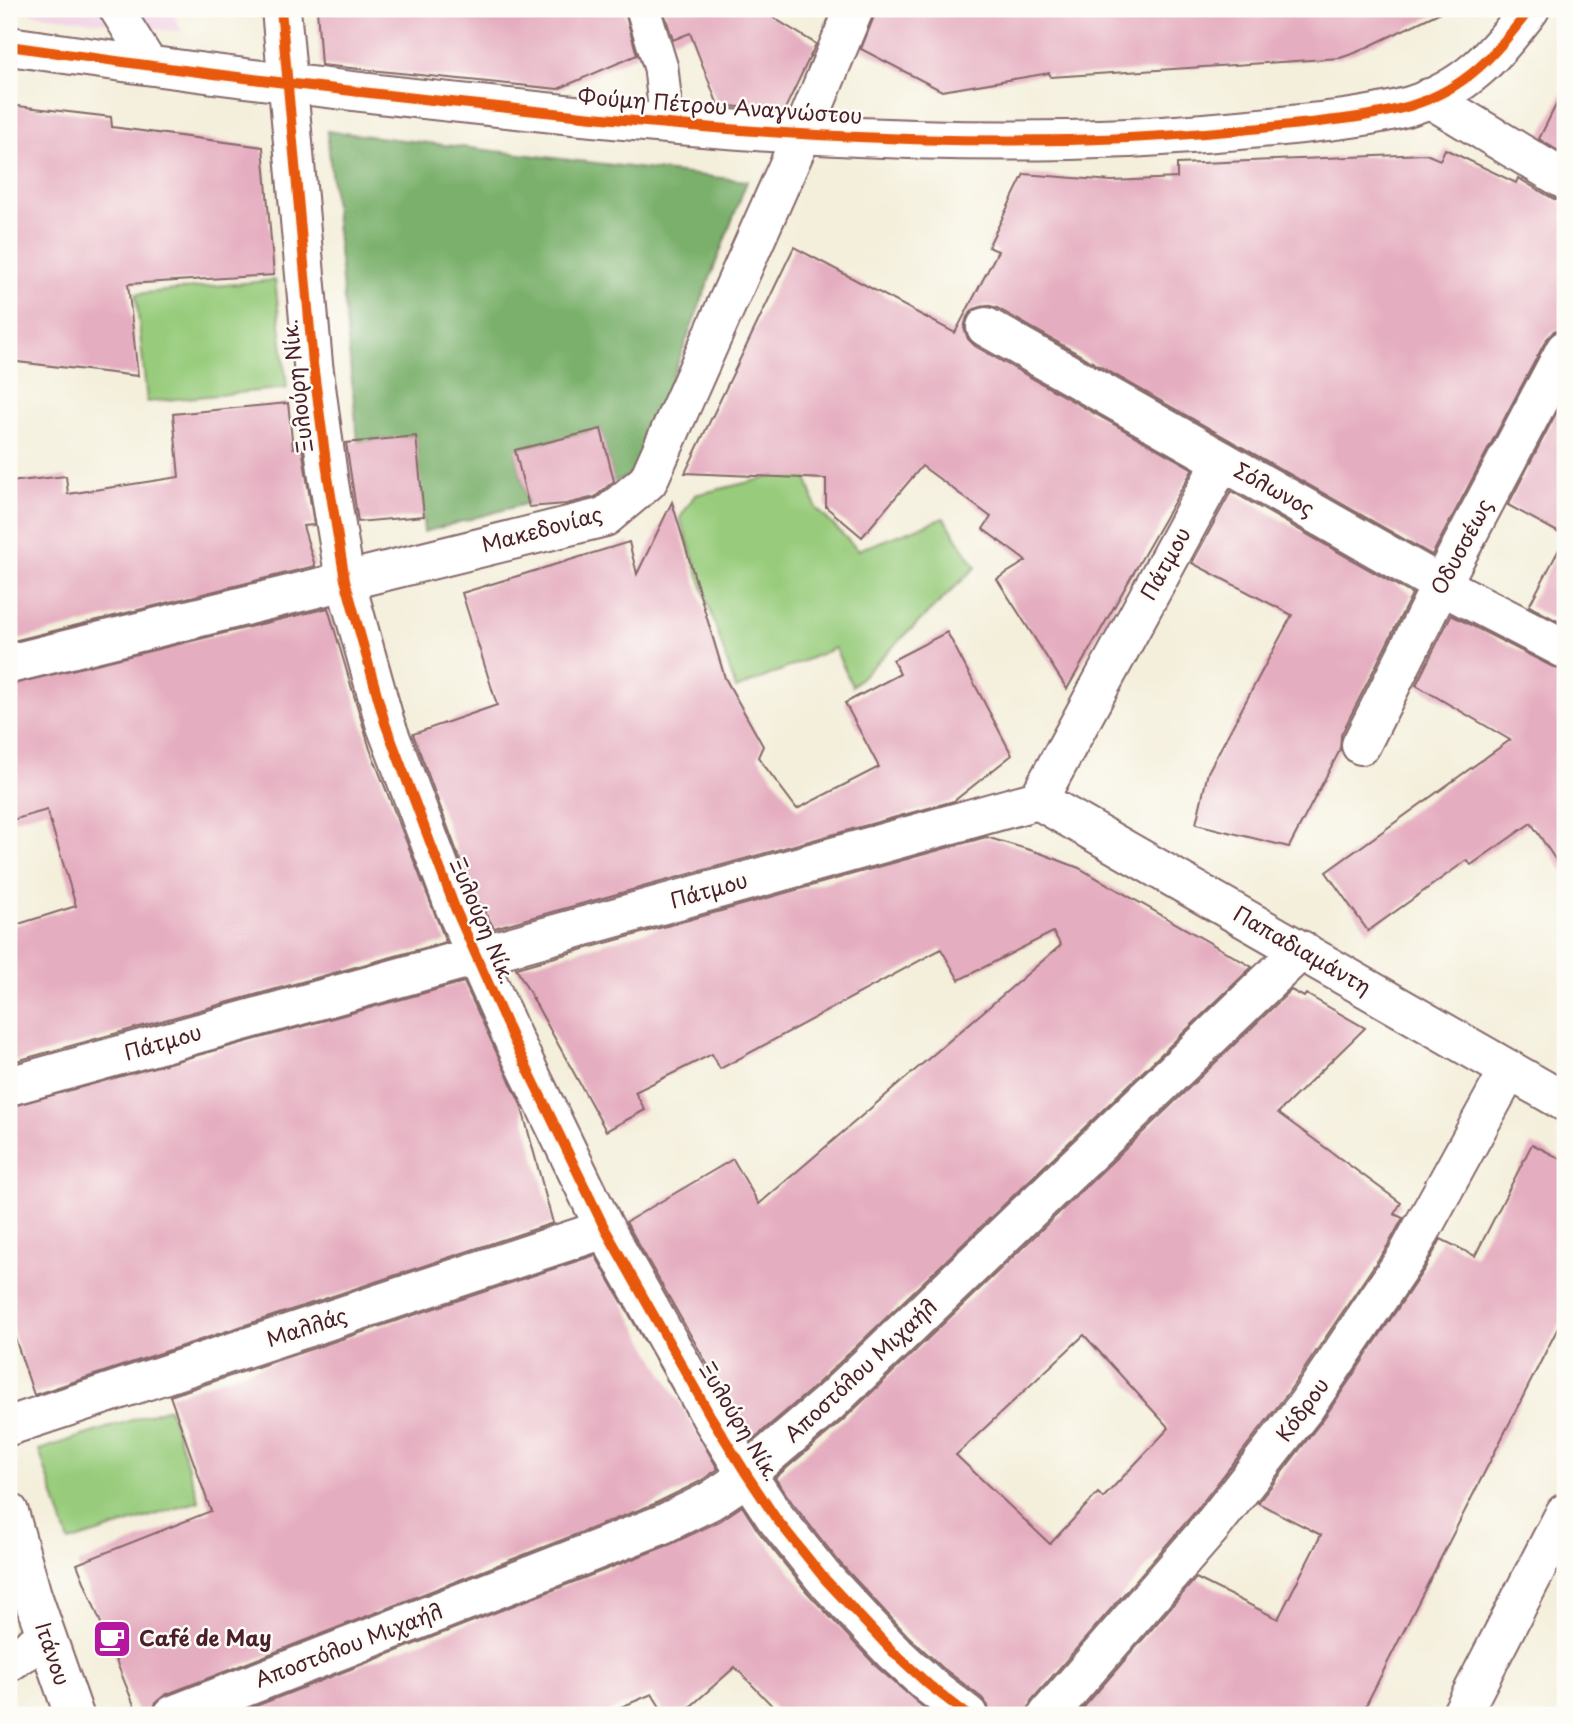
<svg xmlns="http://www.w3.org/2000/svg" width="1574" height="1724" font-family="'Playpen Sans',sans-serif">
  <rect width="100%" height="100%" fill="#fdfcf7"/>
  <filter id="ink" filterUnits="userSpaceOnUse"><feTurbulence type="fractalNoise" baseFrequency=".0143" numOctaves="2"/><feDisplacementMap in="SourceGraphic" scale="14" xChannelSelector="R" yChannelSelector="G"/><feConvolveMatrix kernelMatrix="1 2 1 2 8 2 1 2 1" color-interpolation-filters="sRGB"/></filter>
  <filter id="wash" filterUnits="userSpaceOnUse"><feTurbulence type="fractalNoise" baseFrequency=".00686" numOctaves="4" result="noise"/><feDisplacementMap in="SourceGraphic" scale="28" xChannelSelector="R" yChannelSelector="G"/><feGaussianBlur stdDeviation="1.57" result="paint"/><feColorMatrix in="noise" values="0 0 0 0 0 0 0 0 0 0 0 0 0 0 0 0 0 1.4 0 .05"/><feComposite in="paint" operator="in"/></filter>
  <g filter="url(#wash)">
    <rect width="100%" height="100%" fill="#f4efdb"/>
    <!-- built -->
    <path fill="#f0d0e4" d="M 9,9 L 172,9 L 182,32 L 9,11 Z"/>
    <!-- green -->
    <g fill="#98cc7c" stroke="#717654" stroke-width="2">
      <path d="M 275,280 L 287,388 L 147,402 L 136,294 Z"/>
      <path d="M 804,469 L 816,508 L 858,550 L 944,518 L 976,567 L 852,686 L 835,648 L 736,689 L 680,518 L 695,495 Z"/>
      <path d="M 169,1408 L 199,1501 L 69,1542 L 39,1450 Z"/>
    </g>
    <!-- forest -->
    <path fill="#7ab06c" stroke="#62684c" stroke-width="2" d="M 327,131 L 747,181 L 640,462 L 629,476 L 614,482 L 601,429 L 515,450 L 528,503 L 424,532 L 416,436 L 358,442 Z"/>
    <g id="blocks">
      <!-- building -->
      <g fill="#e5adc0" fill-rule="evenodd">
        <path d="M 317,9 L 624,9 L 637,55 L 558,89 L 321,65 Z"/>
        <path d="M 663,9 L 759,9 L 816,44 L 784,111 L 718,105 L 690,33 L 673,40 Z"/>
        <path d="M 877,9 L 1447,9 L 1355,53 L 1340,58 L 1051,77 L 1049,73 L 942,91 L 861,49 Z"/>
        <path d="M 1565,87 L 1565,155 L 1539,139 Z"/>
        <path d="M 9,105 L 111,117 L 112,127 L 263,147 L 274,275 L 128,284 L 138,376 L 9,361 Z"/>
        <path d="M 1445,149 L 1516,183 L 1518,178 L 1554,199 L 1565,202 L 1565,328 L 1554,331 L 1546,340 L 1432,555 L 997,308 L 987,305 L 974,309 L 967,317 L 964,328 L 968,339 L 975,346 L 1193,469 L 1067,689 L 997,579 L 1026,561 L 983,529 L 991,517 L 922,466 L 862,537 L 826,507 L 826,479 L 685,473 L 794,247 L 955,333 L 998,251 L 988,247 L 1024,174 L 1112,181 L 1177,178 L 1177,164 L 1426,154 L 1440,160 Z"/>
        <path d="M 1565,396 L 1565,536 L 1508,505 Z"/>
        <path d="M 288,403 L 293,448 L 302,447 L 314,525 L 303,526 L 315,566 L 9,642 L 9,482 L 66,476 L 68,494 L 179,477 L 173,414 Z"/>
        <path d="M 601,429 L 614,481 L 595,497 L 566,504 L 529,507 L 515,450 Z"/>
        <path d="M 416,436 L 424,516 L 358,522 L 346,443 Z"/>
        <path d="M 1231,491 L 1412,594 L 1341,735 L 1340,750 L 1289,847 L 1196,824 L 1208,772 L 1292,615 L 1192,563 Z"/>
        <path d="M 672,502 L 725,678 L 763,746 L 758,757 L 797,809 L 879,767 L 845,703 L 900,674 L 893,660 L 947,632 L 1012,755 L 954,801 L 494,928 L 480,903 L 477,904 L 475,900 L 413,734 L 497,705 L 462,593 L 629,542 L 637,574 Z"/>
        <path d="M 1565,538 L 1565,625 L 1529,606 Z"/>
        <path d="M 328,608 L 370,749 L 446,942 L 9,1063 L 9,927 L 76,906 L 47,810 L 9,821 L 9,685 Z"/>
        <path d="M 1451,615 L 1555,668 L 1565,671 L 1565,874 L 1531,823 L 1471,865 L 1467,860 L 1368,931 L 1326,872 L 1510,740 L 1416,685 Z"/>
        <path d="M 986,837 L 1040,853 L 1079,868 L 1252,967 L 813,1388 L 751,1441 L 626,1222 L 733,1159 L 759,1204 L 1061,945 L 1053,932 L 959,980 L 941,949 L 720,1069 L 712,1054 L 635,1092 L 645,1110 L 606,1131 L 516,968 Z"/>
        <path d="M 464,982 L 521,1105 L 553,1223 L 34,1395 L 9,1320 L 9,1107 Z"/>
        <path d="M 1291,990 L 1304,997 L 1306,994 L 1365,1028 L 1278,1113 L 1401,1203 L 1394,1214 L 1403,1218 L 1388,1245 L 1288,1393 L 1195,1512 L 1031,1701 L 1027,1715 L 989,1715 L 988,1706 L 982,1698 L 943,1668 L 908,1636 L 840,1563 L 793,1504 L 775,1478 L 843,1420 ZM 1084,1335 L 1169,1428 L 1103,1498 L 1098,1493 L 1050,1544 L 956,1455 Z"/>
        <path d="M 1532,1144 L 1565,1161 L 1565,1314 L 1361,1715 L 1077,1715 L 1196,1578 L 1278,1619 L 1321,1535 L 1258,1503 L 1324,1418 L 1425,1268 L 1441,1239 L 1475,1256 Z"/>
        <path d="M 595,1255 L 718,1469 L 699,1482 L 654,1504 L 165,1695 L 156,1702 L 152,1715 L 138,1715 L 77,1564 L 211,1511 L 170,1396 Z"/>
        <path d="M 742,1506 L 758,1531 L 807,1592 L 878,1668 L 932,1715 L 781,1715 L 735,1667 L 681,1715 L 665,1715 L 652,1694 L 602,1715 L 233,1715 L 671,1544 L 720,1521 Z"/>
      </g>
    </g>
  </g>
  <g filter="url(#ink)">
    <use href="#blocks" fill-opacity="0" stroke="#866869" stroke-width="2"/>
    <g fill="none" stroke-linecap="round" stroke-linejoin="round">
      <!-- lane casing -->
      <g stroke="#866869" stroke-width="37">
        <g id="lane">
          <path d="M 116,9 L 152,67"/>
          <path d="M 643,9 L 661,68 L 667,125"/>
        </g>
      </g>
      <!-- street casing -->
      <g stroke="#866869" stroke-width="42">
        <g id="street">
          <path d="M 281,9 L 313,364 L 328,477 L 345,580 L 385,723 L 455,908 L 513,1039 L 605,1229 L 711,1417 L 747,1475 L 775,1517 L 823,1577 L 893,1652 L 929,1685 L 968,1715"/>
          <path d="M 9,46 C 175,70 341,91 508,108 C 715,131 921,147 1129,138 C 1186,135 1244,130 1301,124 C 1337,120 1375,116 1410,106 C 1467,88 1495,55 1530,9"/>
          <path d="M 1429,98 L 1565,180"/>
          <path d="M 986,327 L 1441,585 L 1565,649"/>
          <path d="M 9,664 L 605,517 L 648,481 L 802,135 L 854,9"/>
          <path d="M 1361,745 L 1441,585 L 1565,350"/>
          <path d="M 1038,800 L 1565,1102"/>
          <path d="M 9,1086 L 1038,800 L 1222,461"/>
          <path d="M 9,1426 L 605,1229"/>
          <path d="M 9,1512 L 32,1595 L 74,1715"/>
          <path d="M 9,1662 L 46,1637"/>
          <path d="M 173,1715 L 663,1524 L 710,1501 L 731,1487 L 828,1404 L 1301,950"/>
          <path d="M 1048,1715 L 1212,1526 L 1306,1406 L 1407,1256 L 1509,1070"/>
          <path d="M 1461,1715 L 1565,1513"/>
        </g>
      </g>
      <!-- lane -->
      <use href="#lane" stroke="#fff" stroke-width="33"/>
      <!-- street -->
      <use href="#street" stroke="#fff" stroke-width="38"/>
      <!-- cycleway casing -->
      <g stroke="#fdfcf7" stroke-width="15">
        <g id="cycleway">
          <path d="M 281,9 L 313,364 L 328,477 L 345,580 L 385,723 L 455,908 L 513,1039 L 605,1229 L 711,1417 L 747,1475 L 775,1517 L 823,1577 L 893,1652 L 929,1685 L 968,1715"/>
          <path d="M 9,46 C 175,70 341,91 508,108 C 715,131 921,147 1129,138 C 1186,135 1244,130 1301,124 C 1337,120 1375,116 1410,106 C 1467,88 1495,55 1530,9"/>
        </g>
      </g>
      <!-- cycleway -->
      <use href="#cycleway" stroke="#e8590c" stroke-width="10"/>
    </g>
  </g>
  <!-- icons -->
  <defs>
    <g id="cafe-square" transform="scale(2.0125)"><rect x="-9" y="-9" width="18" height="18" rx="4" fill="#b5179e" stroke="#fdfcf7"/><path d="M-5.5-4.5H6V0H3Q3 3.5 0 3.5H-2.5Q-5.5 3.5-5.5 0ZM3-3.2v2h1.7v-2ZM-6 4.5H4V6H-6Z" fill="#fff"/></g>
  </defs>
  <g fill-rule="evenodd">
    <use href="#cafe-square" x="112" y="1639"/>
  </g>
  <g text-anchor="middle" stroke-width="5" stroke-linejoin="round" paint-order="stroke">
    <!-- street labels -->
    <g font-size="21" fill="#4a1f2b" stroke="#fdfcf7">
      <text transform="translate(720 107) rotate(4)" y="7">Φούμη Πέτρου Αναγνώστου</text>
      <text transform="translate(298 386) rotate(-97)" y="7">Ξυλούρη Νίκ.</text>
      <text transform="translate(1274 490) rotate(29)" y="7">Σόλωνος</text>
      <text transform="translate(542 530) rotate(-15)" y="7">Μακεδονίας</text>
      <text transform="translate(1462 547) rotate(-62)" y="7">Οδυσσέως</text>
      <text transform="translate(1166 564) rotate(-61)" y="7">Πάτμου</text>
      <text transform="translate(709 891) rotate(-16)" y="7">Πάτμου</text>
      <text transform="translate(482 921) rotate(67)" y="7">Ξυλούρη Νίκ.</text>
      <text transform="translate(1302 951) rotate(30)" y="7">Παπαδιαμάντη</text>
      <text transform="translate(163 1043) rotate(-16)" y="7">Πάτμου</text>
      <text transform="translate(307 1328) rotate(-18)" y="7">Μαλλάς</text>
      <text transform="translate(861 1371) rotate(-43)" y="7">Αποστόλου Μιχαήλ</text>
      <text transform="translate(1303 1410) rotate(-54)" y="7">Κόδρου</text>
      <text transform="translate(739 1422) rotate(59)" y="7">Ξυλούρη Νίκ.</text>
      <text transform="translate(349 1646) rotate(-21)" y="7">Αποστόλου Μιχαήλ</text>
      <text transform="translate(52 1654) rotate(71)" y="7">Ιτάνου</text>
    </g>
    <!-- poi labels -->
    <g font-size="21" font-weight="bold" fill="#4a1f2b" stroke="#fdfcf7" text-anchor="start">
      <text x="139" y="1646">Café de May</text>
    </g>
  </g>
  <!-- margin -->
  <rect width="1574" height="1724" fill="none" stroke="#fdfcf7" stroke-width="35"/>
</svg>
